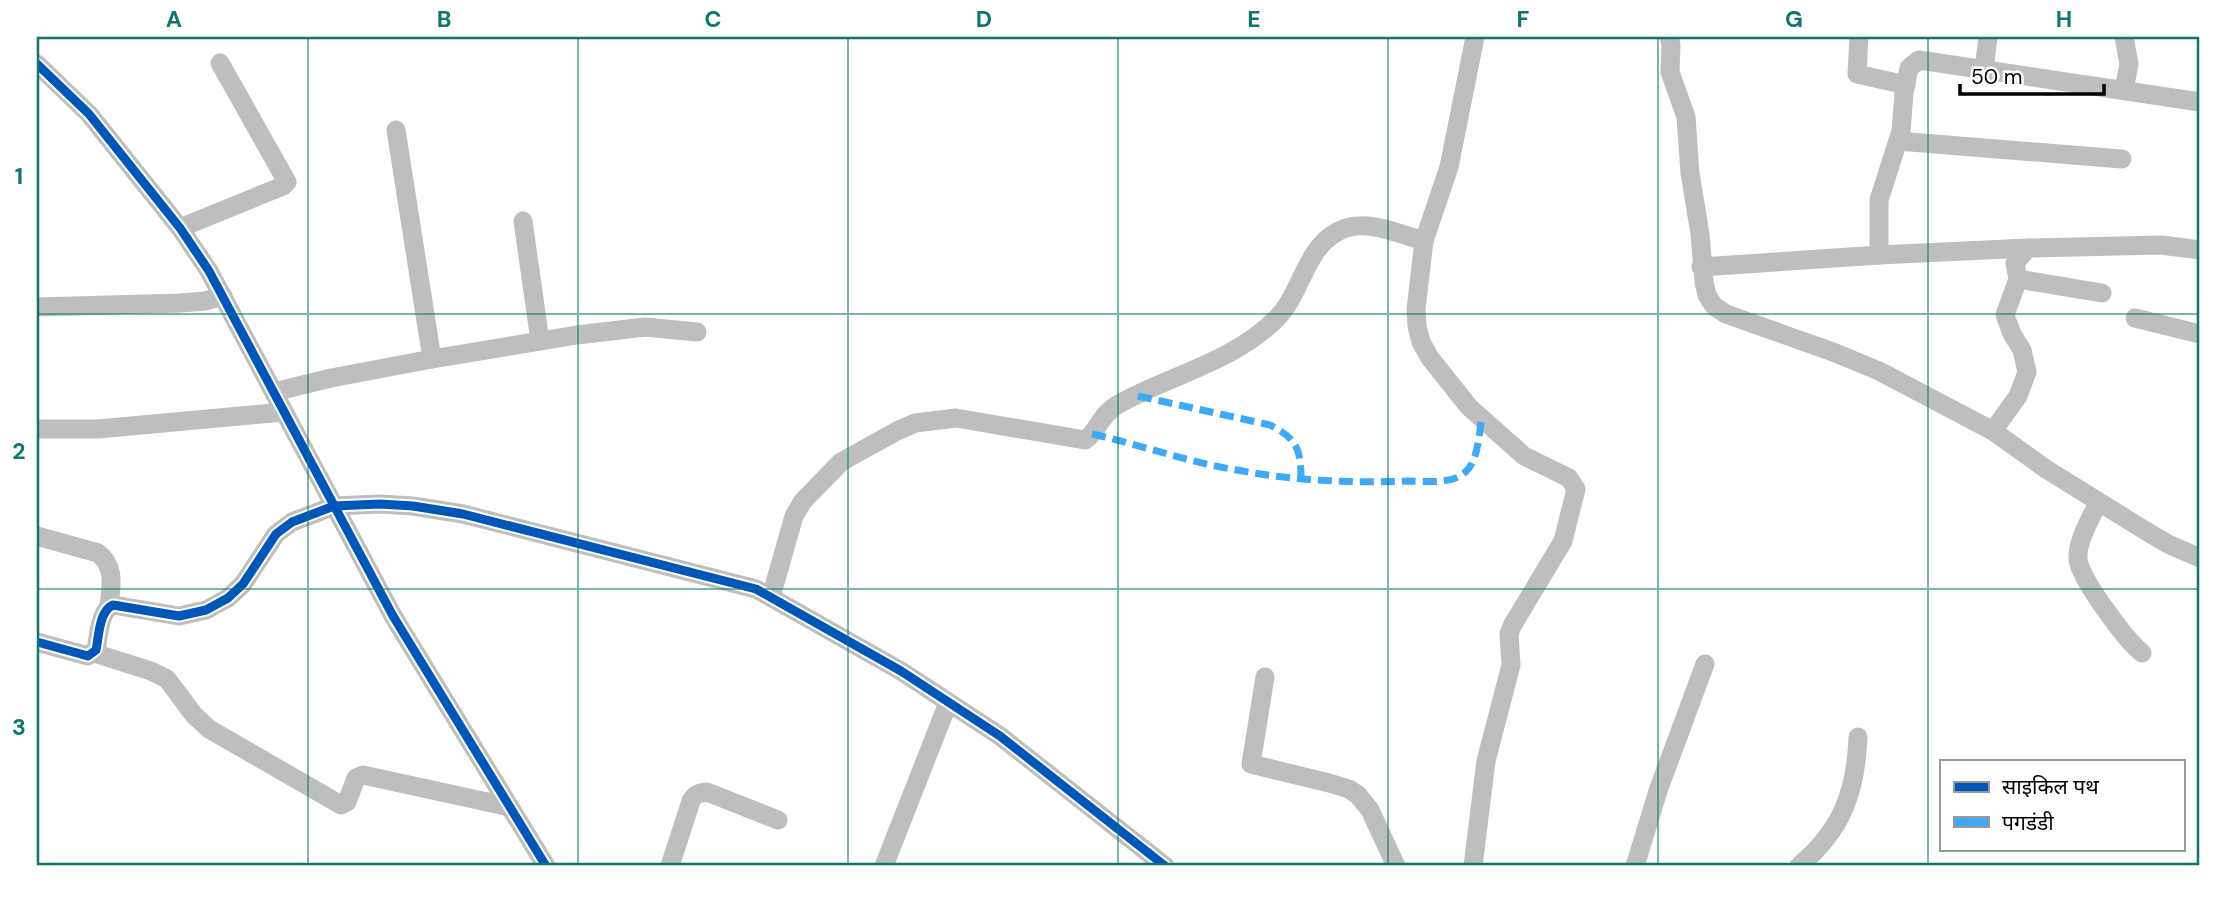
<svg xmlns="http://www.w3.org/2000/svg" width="2237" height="903" font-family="'DM Sans','Noto Sans Devanagari',sans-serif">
  <rect width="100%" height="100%" fill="#fff"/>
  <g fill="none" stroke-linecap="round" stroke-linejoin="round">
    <!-- minor -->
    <g stroke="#bebebe" stroke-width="19">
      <path d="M 1669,37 L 1671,45 L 1670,72 L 1686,117 L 1690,173 L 1700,234 L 1704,282 L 1707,295 L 1714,306 L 1726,314 L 1833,352 L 1879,371 L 1993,431 L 2046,469 L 2141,528 L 2168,544 L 2200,558"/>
      <path d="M 1859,37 L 1857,74 L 1906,85"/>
      <path d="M 2124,37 L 2129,64 L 2124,90"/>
      <path d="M 37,64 L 89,114 L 180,228 L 209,271 L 393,616 L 546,866"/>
      <path d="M 1984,69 L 1988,37"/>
      <path d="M 396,130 L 432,359"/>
      <path d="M 1898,141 L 2122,159"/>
      <path d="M 523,221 L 540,341"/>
      <path d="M 180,228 L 283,186 L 287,182 L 220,63"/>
      <path d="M 1879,255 L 1879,200 L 1901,131 L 1904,93 L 1909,68 L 1919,60 L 2200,102"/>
      <path d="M 1701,267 L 1879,255 L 2028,248 L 2161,245 L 2200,250"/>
      <path d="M 2018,279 L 2102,293"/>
      <path d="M 37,307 L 181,303 L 205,301 L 223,296"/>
      <path d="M 2135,318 L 2200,334"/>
      <path d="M 274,392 L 331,378 L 432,359 L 577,335 L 645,327 L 697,332"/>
      <path d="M 37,429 L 98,429 L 284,412"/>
      <path d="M 1993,431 L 2018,396 L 2027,372 L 2022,350 L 2012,334 L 2005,315 L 2018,279 L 2015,263 L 2028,248"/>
      <path d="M 2098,502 C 2091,519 2077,540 2078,559 C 2079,578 2127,641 2142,653"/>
      <path d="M 37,536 L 98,553 C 116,567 111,586 109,607"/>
      <path d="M 771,597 L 794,516 L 803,501 L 841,462 L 897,431 L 915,423 L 956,418 L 1085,440 C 1097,433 1100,415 1117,405 C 1169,375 1232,363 1276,319 C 1301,295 1305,249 1337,232 C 1364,217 1396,233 1424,241"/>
      <path d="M 37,642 L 88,656 L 96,650 C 99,636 99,611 113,605 L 179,616 L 206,610 L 228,598 L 243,584 L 276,534 L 292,522 L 334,506 L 380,504 L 413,506 L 463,514 L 756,589 L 901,671 L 1000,736 L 1165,866"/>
      <path d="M 94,653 L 151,671 L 167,679 L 194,715 L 209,729 L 341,805 L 347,802 L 356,778 L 363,775 L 510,807"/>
      <path d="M 1265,677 L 1251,764 L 1329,783 L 1349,789 L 1358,795 L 1370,810 L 1396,866"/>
      <path d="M 670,866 L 691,801 C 695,794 699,793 707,792 L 778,820"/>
      <path d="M 884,866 L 948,703"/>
      <path d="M 1473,866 L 1486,761 L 1511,665 L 1509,634 L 1512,626 L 1563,541 L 1576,489 L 1569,478 L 1524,456 L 1469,407 L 1430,358 L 1421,342 L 1417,326 L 1416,309 L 1424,241 L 1449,167 L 1475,37"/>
      <path d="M 1635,866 L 1659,788 L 1705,664"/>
      <path d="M 1799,866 C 1842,830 1856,792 1858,737"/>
    </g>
    <!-- quiet -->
    <g stroke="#3fa9f5" stroke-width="7" stroke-dasharray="14 7" stroke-linecap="butt">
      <path d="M 1138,396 L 1270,425 C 1297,439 1301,449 1301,479"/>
      <path d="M 1092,434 C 1141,445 1188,462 1237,470 C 1293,481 1351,483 1408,481 C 1423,481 1446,484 1460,476 C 1479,466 1478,436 1482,418"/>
    </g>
    <!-- cycleway casing -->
    <g stroke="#fff" stroke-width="13">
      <g id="cycleway">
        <path d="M 37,64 L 89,114 L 180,228 L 209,271 L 393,616 L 546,866"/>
        <path d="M 37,642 L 88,656 L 96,650 C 99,636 99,611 113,605 L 179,616 L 206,610 L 228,598 L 243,584 L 276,534 L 292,522 L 334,506 L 380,504 L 413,506 L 463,514 L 756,589 L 901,671 L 1000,736 L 1165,866"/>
      </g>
    </g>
    <!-- cycleway -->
    <use href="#cycleway" stroke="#0057b8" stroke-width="9"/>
  </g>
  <!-- grid -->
  <path fill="none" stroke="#0f766e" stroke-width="2" stroke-opacity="0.55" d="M 308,37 L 308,866M 578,37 L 578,866M 848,37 L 848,866M 1118,37 L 1118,866M 1388,37 L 1388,866M 1658,37 L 1658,866M 1928,37 L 1928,866M 37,314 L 2200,314M 37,589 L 2200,589"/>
  <!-- border -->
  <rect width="2237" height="903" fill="none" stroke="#ffffff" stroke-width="77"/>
  <!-- legend -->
  <rect x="1940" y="760" width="245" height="91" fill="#ffffff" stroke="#999999" stroke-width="2"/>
  <rect x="1954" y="782" width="35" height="10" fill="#0057b8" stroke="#999999" stroke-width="2"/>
  <text x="2002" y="794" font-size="21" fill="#000000">साइकिल पथ</text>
  <rect x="1954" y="817" width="35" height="10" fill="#3fa9f5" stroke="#999999" stroke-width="2"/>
  <text x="2002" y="830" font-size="21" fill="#000000">पगडंडी</text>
  <!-- scale -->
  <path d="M1960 84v10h144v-10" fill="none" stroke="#000000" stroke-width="3.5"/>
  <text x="1971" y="84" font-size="21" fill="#000000" stroke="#ffffff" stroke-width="5" paint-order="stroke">50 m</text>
  <rect x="38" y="38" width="2160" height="826" fill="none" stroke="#0f766e" stroke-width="2.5"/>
  <g font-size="23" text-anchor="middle" font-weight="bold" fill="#0f766e">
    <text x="174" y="27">A</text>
    <text x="444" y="27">B</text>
    <text x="713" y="27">C</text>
    <text x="984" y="27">D</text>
    <text x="1254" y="27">E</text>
    <text x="1523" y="27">F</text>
    <text x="1794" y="27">G</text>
    <text x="2064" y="27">H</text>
    <text x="19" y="184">1</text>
    <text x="19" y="459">2</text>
    <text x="19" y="735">3</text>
  </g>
</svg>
